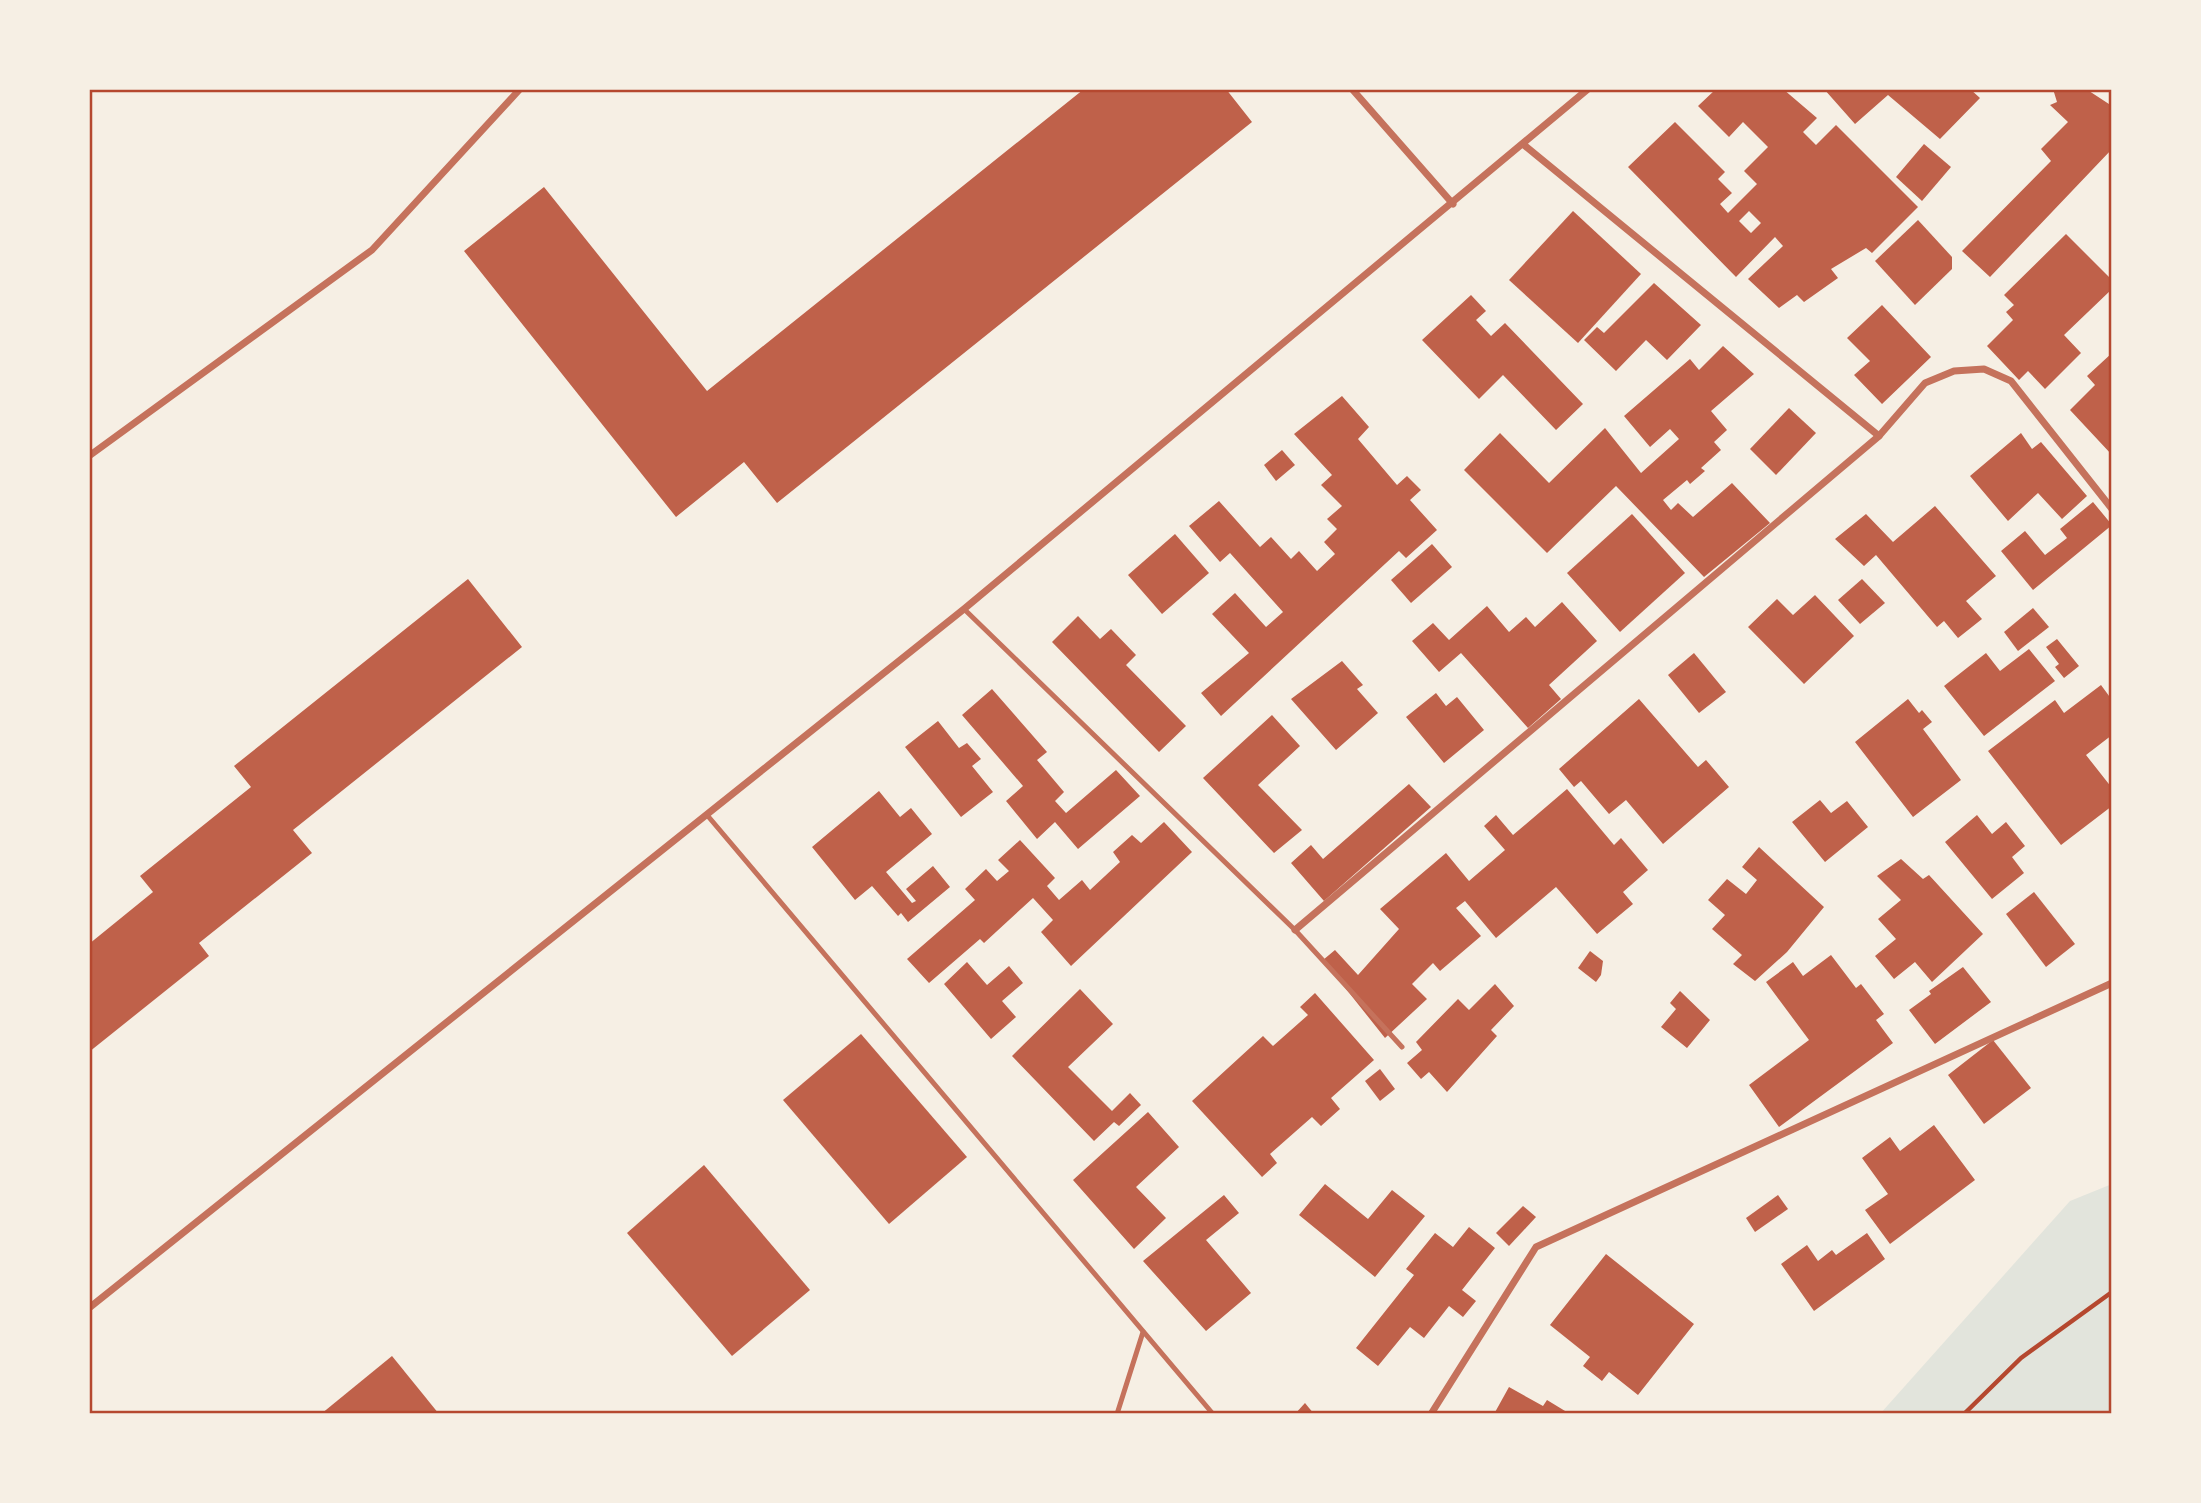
<svg xmlns="http://www.w3.org/2000/svg" width="2201" height="1503" font-family="'PT Sans',sans-serif">
  <rect width="100%" height="100%" fill="#f6efe4"/>
  <!-- green -->
  <path fill="#e2e4dc" d="M 2112,1184 L 2112,1414 L 1880,1414 L 2070,1201 Z"/>
  <!-- building -->
  <g fill="#bf614a" fill-rule="evenodd">
    <path d="M 1084,89 L 1226,89 L 1252,122 L 777,503 L 744,462 L 676,517 L 464,251 L 544,187 L 707,391 Z"/>
    <path d="M 1716,89 L 1783,89 L 1817,118 L 1803,132 L 1816,145 L 1836,125 L 1918,207 L 1872,253 L 1866,248 L 1831,269 L 1838,278 L 1804,302 L 1797,295 L 1779,308 L 1748,279 L 1783,246 L 1775,237 L 1736,277 L 1628,167 L 1675,122 L 1725,172 L 1718,179 L 1732,193 L 1720,204 L 1728,213 L 1757,184 L 1744,171 L 1768,147 L 1743,122 L 1729,137 L 1698,106 ZM 1749,211 L 1761,223 L 1751,233 L 1739,221 Z"/>
    <path d="M 1824,89 L 1970,89 L 1980,98 L 1940,139 L 1888,95 L 1855,124 Z"/>
    <path d="M 2053,89 L 2086,89 L 2112,106 L 2112,149 L 1990,277 L 1962,251 L 2051,161 L 2041,149 L 2068,122 L 2050,105 L 2057,102 Z"/>
    <path d="M 1924,144 L 1951,167 L 1922,201 L 1896,177 Z"/>
    <path d="M 1573,211 L 1641,274 L 1578,343 L 1509,280 Z"/>
    <path d="M 1918,220 L 1952,257 L 1952,269 L 1915,305 L 1875,261 Z"/>
    <path d="M 2066,234 L 2112,280 L 2112,289 L 2064,335 L 2081,353 L 2045,389 L 2028,371 L 2019,380 L 1987,346 L 2013,320 L 2006,312 L 2014,305 L 2004,295 Z"/>
    <path d="M 1654,283 L 1701,325 L 1667,360 L 1646,340 L 1616,371 L 1584,340 L 1597,327 L 1604,333 Z"/>
    <path d="M 1471,295 L 1486,311 L 1476,320 L 1491,336 L 1505,323 L 1583,404 L 1556,430 L 1503,375 L 1479,399 L 1422,340 Z"/>
    <path d="M 1882,305 L 1931,357 L 1882,404 L 1854,375 L 1870,361 L 1847,338 Z"/>
    <path d="M 1723,346 L 1754,374 L 1711,411 L 1727,430 L 1714,442 L 1721,450 L 1701,468 L 1705,471 L 1690,484 L 1687,480 L 1663,500 L 1671,510 L 1678,503 L 1693,517 L 1732,483 L 1770,523 L 1704,577 L 1616,486 L 1547,553 L 1464,470 L 1500,433 L 1549,483 L 1605,428 L 1641,473 L 1679,439 L 1670,429 L 1650,447 L 1624,416 L 1690,359 L 1699,370 Z"/>
    <path d="M 2112,353 L 2112,455 L 2070,410 L 2095,385 L 2087,376 Z"/>
    <path d="M 1342,396 L 1369,427 L 1358,439 L 1397,485 L 1407,476 L 1421,490 L 1410,500 L 1437,530 L 1406,558 L 1399,551 L 1221,716 L 1201,693 L 1249,653 L 1212,614 L 1235,593 L 1266,627 L 1283,612 L 1230,553 L 1220,562 L 1189,526 L 1219,501 L 1260,547 L 1271,537 L 1291,559 L 1299,551 L 1317,571 L 1335,554 L 1324,542 L 1337,529 L 1327,519 L 1342,506 L 1321,485 L 1332,475 L 1294,434 Z"/>
    <path d="M 1789,408 L 1816,433 L 1776,475 L 1750,449 Z"/>
    <path d="M 2021,433 L 2032,449 L 2041,442 L 2087,496 L 2062,519 L 2038,493 L 2008,521 L 1970,476 Z"/>
    <path d="M 1282,450 L 1295,465 L 1276,481 L 1264,465 Z"/>
    <path d="M 2093,502 L 2112,525 L 2033,590 L 2001,551 L 2025,531 L 2045,555 L 2067,538 L 2060,529 Z"/>
    <path d="M 1935,506 L 1996,576 L 1966,601 L 1982,619 L 1958,638 L 1944,621 L 1937,627 L 1876,555 L 1864,566 L 1835,539 L 1866,514 L 1893,542 Z"/>
    <path d="M 1632,514 L 1685,573 L 1620,632 L 1567,573 Z"/>
    <path d="M 1175,534 L 1209,573 L 1162,614 L 1128,575 Z"/>
    <path d="M 1432,544 L 1452,567 L 1411,603 L 1391,580 Z"/>
    <path d="M 468,579 L 522,647 L 293,830 L 312,853 L 199,943 L 209,956 L 89,1052 L 89,944 L 153,892 L 140,876 L 251,787 L 234,766 Z"/>
    <path d="M 1862,579 L 1885,603 L 1860,624 L 1838,600 Z"/>
    <path d="M 1815,595 L 1854,636 L 1804,684 L 1748,627 L 1777,599 L 1793,615 Z"/>
    <path d="M 1562,602 L 1597,641 L 1549,685 L 1561,699 L 1528,728 L 1461,653 L 1439,672 L 1412,641 L 1433,623 L 1449,640 L 1487,606 L 1509,632 L 1526,617 L 1535,627 Z"/>
    <path d="M 2033,608 L 2049,627 L 2018,651 L 2004,632 Z"/>
    <path d="M 1078,616 L 1100,639 L 1111,629 L 1136,655 L 1126,665 L 1186,726 L 1159,752 L 1052,642 Z"/>
    <path d="M 2057,639 L 2079,666 L 2064,678 L 2055,667 L 2059,664 L 2046,647 Z"/>
    <path d="M 2029,649 L 2055,681 L 1984,736 L 1944,686 L 1986,653 L 2000,671 Z"/>
    <path d="M 1694,653 L 1726,692 L 1699,713 L 1668,675 Z"/>
    <path d="M 1342,661 L 1363,685 L 1357,689 L 1378,713 L 1336,750 L 1291,699 Z"/>
    <path d="M 2101,685 L 2112,700 L 2112,735 L 2086,755 L 2112,788 L 2112,806 L 2061,845 L 1988,751 L 2055,700 L 2064,713 Z"/>
    <path d="M 992,689 L 1047,752 L 1037,760 L 1064,792 L 1055,801 L 1066,813 L 1116,770 L 1140,796 L 1078,849 L 1055,822 L 1037,839 L 1006,801 L 1023,786 L 962,715 Z"/>
    <path d="M 1436,693 L 1446,706 L 1457,697 L 1484,730 L 1444,763 L 1406,717 Z"/>
    <path d="M 1639,699 L 1698,767 L 1706,760 L 1729,787 L 1663,844 L 1626,800 L 1609,814 L 1581,781 L 1574,787 L 1559,769 Z"/>
    <path d="M 1908,699 L 1919,713 L 1922,710 L 1932,722 L 1923,729 L 1961,780 L 1913,817 L 1855,742 Z"/>
    <path d="M 1272,715 L 1300,746 L 1258,785 L 1302,830 L 1274,853 L 1203,778 Z"/>
    <path d="M 938,721 L 959,748 L 967,743 L 981,759 L 972,766 L 993,792 L 961,817 L 905,747 Z"/>
    <path d="M 1409,784 L 1431,807 L 1324,901 L 1291,863 L 1311,845 L 1323,859 Z"/>
    <path d="M 1567,789 L 1614,845 L 1621,838 L 1648,870 L 1623,892 L 1633,904 L 1597,934 L 1556,887 L 1496,938 L 1465,901 L 1456,908 L 1481,936 L 1440,971 L 1433,963 L 1412,984 L 1427,999 L 1385,1038 L 1323,960 L 1335,950 L 1358,975 L 1399,929 L 1380,909 L 1446,853 L 1469,881 L 1505,850 L 1484,826 L 1496,815 L 1513,835 Z"/>
    <path d="M 879,791 L 900,817 L 911,808 L 932,834 L 886,872 L 912,903 L 916,901 L 906,889 L 933,866 L 950,887 L 908,922 L 901,913 L 898,916 L 872,886 L 855,900 L 812,847 Z"/>
    <path d="M 1820,800 L 1831,813 L 1847,801 L 1868,827 L 1825,862 L 1792,822 Z"/>
    <path d="M 1977,815 L 1992,834 L 2006,822 L 2025,846 L 2012,857 L 2024,873 L 1992,899 L 1945,842 Z"/>
    <path d="M 1164,822 L 1192,852 L 1071,966 L 1041,932 L 1053,920 L 1033,898 L 984,943 L 980,939 L 929,983 L 907,959 L 975,900 L 965,889 L 986,869 L 997,881 L 1009,871 L 998,860 L 1020,840 L 1055,878 L 1047,886 L 1059,900 L 1082,880 L 1090,890 L 1120,862 L 1113,852 L 1132,835 L 1141,843 Z"/>
    <path d="M 1759,847 L 1824,907 L 1787,952 L 1755,981 L 1733,964 L 1742,955 L 1712,929 L 1725,915 L 1708,900 L 1727,879 L 1746,894 L 1757,880 L 1742,867 Z"/>
    <path d="M 1901,859 L 1923,879 L 1929,875 L 1983,934 L 1932,982 L 1915,962 L 1894,979 L 1875,956 L 1896,939 L 1878,919 L 1901,900 L 1877,876 Z"/>
    <path d="M 2034,892 L 2075,944 L 2046,967 L 2006,914 Z"/>
    <path d="M 1590,951 L 1603,961 L 1601,975 L 1596,982 L 1578,968 Z"/>
    <path d="M 1831,955 L 1856,988 L 1861,984 L 1884,1014 L 1876,1020 L 1893,1043 L 1779,1127 L 1749,1085 L 1809,1040 L 1766,982 L 1793,962 L 1803,976 Z"/>
    <path d="M 967,962 L 987,985 L 1009,966 L 1023,983 L 1002,1001 L 1016,1017 L 991,1039 L 944,984 Z"/>
    <path d="M 1963,967 L 1991,1002 L 1935,1044 L 1909,1010 L 1931,994 L 1929,991 Z"/>
    <path d="M 1495,984 L 1514,1006 L 1491,1030 L 1497,1036 L 1447,1092 L 1429,1072 L 1421,1079 L 1407,1063 L 1422,1050 L 1416,1042 L 1458,999 L 1469,1010 Z"/>
    <path d="M 1080,989 L 1113,1024 L 1068,1067 L 1112,1111 L 1130,1093 L 1141,1105 L 1119,1126 L 1114,1122 L 1094,1141 L 1012,1056 Z"/>
    <path d="M 1680,991 L 1710,1020 L 1687,1048 L 1661,1027 L 1676,1009 L 1670,1003 Z"/>
    <path d="M 1315,993 L 1374,1060 L 1331,1098 L 1340,1109 L 1321,1126 L 1312,1117 L 1270,1154 L 1277,1163 L 1262,1177 L 1192,1101 L 1263,1036 L 1273,1046 L 1308,1015 L 1300,1007 Z"/>
    <path d="M 861,1034 L 967,1157 L 889,1224 L 783,1100 Z"/>
    <path d="M 1993,1040 L 2031,1088 L 1984,1124 L 1948,1075 Z"/>
    <path d="M 1380,1069 L 1395,1089 L 1380,1101 L 1365,1081 Z"/>
    <path d="M 1148,1112 L 1179,1147 L 1136,1187 L 1166,1218 L 1134,1249 L 1073,1180 Z"/>
    <path d="M 1934,1125 L 1975,1180 L 1890,1244 L 1865,1210 L 1888,1194 L 1862,1158 L 1890,1137 L 1900,1151 Z"/>
    <path d="M 704,1165 L 810,1290 L 732,1356 L 627,1233 Z"/>
    <path d="M 1325,1184 L 1368,1219 L 1392,1190 L 1425,1216 L 1375,1277 L 1299,1215 Z"/>
    <path d="M 1224,1195 L 1239,1213 L 1206,1240 L 1251,1293 L 1206,1331 L 1143,1261 Z"/>
    <path d="M 1778,1195 L 1788,1209 L 1755,1232 L 1746,1218 Z"/>
    <path d="M 1523,1206 L 1536,1217 L 1509,1246 L 1496,1233 Z"/>
    <path d="M 1469,1227 L 1495,1248 L 1462,1290 L 1476,1301 L 1463,1317 L 1449,1306 L 1424,1338 L 1410,1327 L 1378,1366 L 1356,1348 L 1414,1275 L 1406,1269 L 1435,1233 L 1453,1247 Z"/>
    <path d="M 1867,1233 L 1885,1259 L 1814,1311 L 1781,1264 L 1807,1245 L 1818,1261 L 1832,1250 L 1836,1255 Z"/>
    <path d="M 1606,1254 L 1694,1324 L 1638,1395 L 1609,1372 L 1602,1381 L 1583,1366 L 1590,1357 L 1550,1325 Z"/>
    <path d="M 392,1356 L 439,1414 L 321,1414 Z"/>
    <path d="M 1509,1387 L 1543,1406 L 1547,1400 L 1570,1414 L 1494,1414 Z"/>
    <path d="M 1305,1403 L 1314,1414 L 1295,1414 Z"/>
  </g>
  <g fill="none" stroke-linecap="round" stroke-linejoin="round">
    <!-- path -->
    <path stroke="#b5482f" stroke-width="4.5" d="M 1964,1414 L 2021,1358 L 2112,1292"/>
    <!-- service -->
    <g stroke="#c5725c" stroke-width="5">
      <path d="M 964,609 L 1295,930 L 1402,1047"/>
      <path d="M 707,815 L 1213,1414"/>
      <path d="M 1117,1414 L 1143,1332"/>
    </g>
    <!-- minor -->
    <g stroke="#c5725c" stroke-width="7">
      <path d="M 1352,89 L 1453,204"/>
      <path d="M 1524,145 L 1879,436"/>
      <path d="M 89,456 L 372,250 L 520,89"/>
      <path d="M 1295,930 L 1879,436 L 1925,383 L 1954,371 L 1984,369 L 2011,381 L 2112,509"/>
      <path d="M 89,1308 L 964,609 L 1588,89"/>
      <path d="M 1431,1414 L 1536,1247 L 2112,983"/>
    </g>
  </g>
  <!-- border -->
  <rect width="2201" height="1503" fill="none" stroke="#f6efe4" stroke-width="182"/>
  <rect x="91" y="91" width="2019" height="1321" fill="none" stroke="#b5482f" stroke-width="2.5"/>
</svg>
